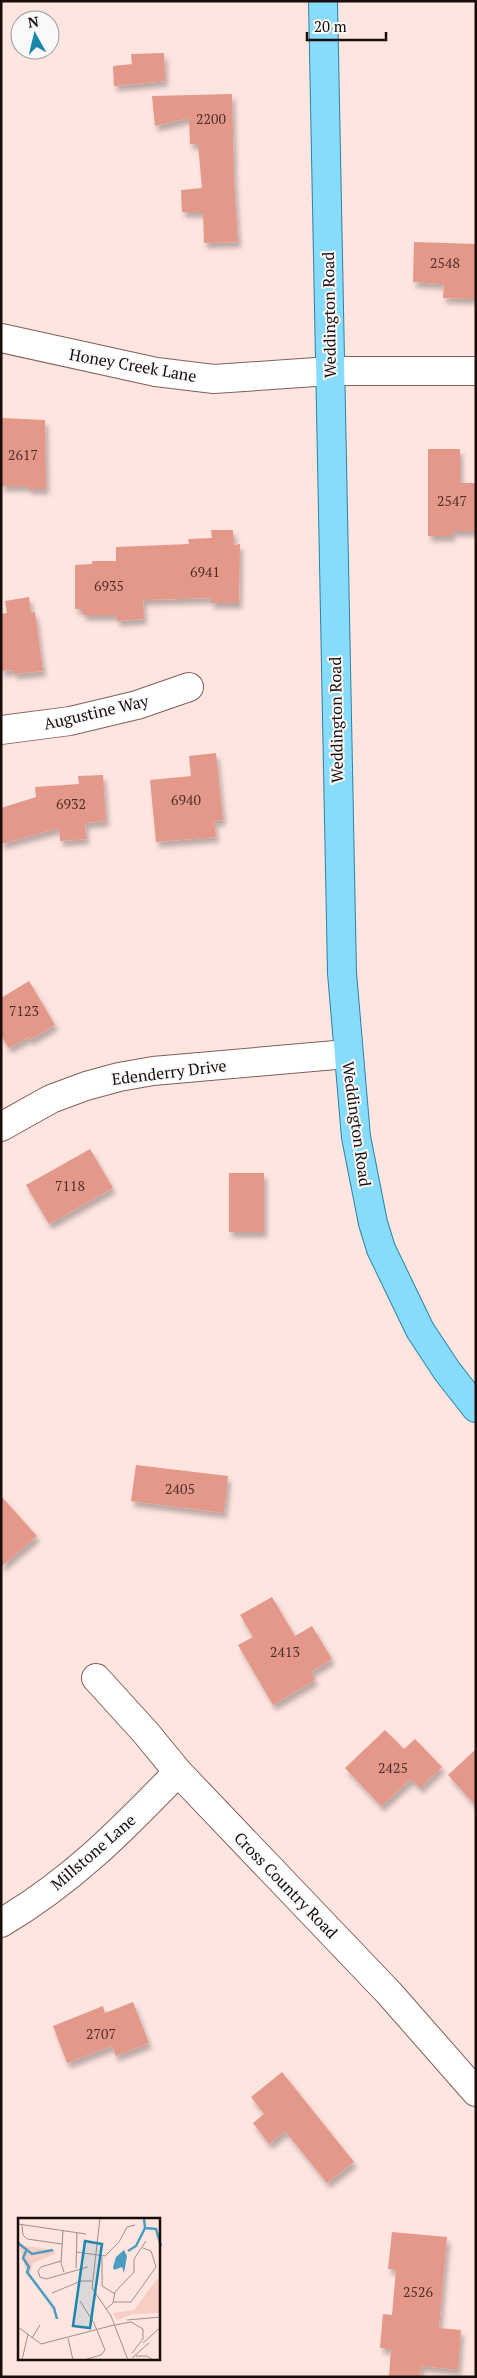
<svg xmlns="http://www.w3.org/2000/svg" width="477" height="2378" font-family="'PT Serif',serif">
  <defs>
    <filter id="shadow"><feDropShadow dx="3" dy="5.5" stdDeviation="2.5" flood-color="#0004"/></filter>
  </defs>
  <rect width="100%" height="100%" fill="#fee5e0"/>
  <!-- building -->
  <g fill="#e49889" filter="url(#shadow)">
    <path d="M 164,53 L 165,81 L 114,86 L 113,66 L 132,64 L 131,54 Z"/>
    <path d="M 232,94 L 234,181 L 238,242 L 204,243 L 203,212 L 182,212 L 181,190 L 202,188 L 198,144 L 190,144 L 189,118 L 155,126 L 152,96 Z"/>
    <path d="M 414,242 L 476,244 L 476,299 L 443,298 L 444,284 L 413,282 Z"/>
    <path d="M 1,418 L 45,420 L 46,489 L 29,489 L 27,486 L 1,486 Z"/>
    <path d="M 428,449 L 460,449 L 460,483 L 476,483 L 476,531 L 452,531 L 452,536 L 428,536 Z"/>
    <path d="M 211,530 L 233,530 L 234,545 L 240,544 L 239,603 L 211,603 L 211,598 L 143,600 L 144,619 L 117,621 L 116,615 L 83,615 L 82,609 L 75,609 L 75,565 L 92,564 L 92,561 L 116,561 L 116,547 L 189,544 L 188,539 L 212,538 Z"/>
    <path d="M 29,597 L 31,613 L 35,612 L 43,671 L 14,674 L 13,670 L 1,671 L 1,614 L 7,613 L 5,601 Z"/>
    <path d="M 216,753 L 223,820 L 214,821 L 216,837 L 156,842 L 150,780 L 191,776 L 189,756 Z"/>
    <path d="M 103,775 L 106,821 L 85,823 L 86,839 L 60,841 L 59,828 L 1,844 L 1,808 L 36,797 L 35,787 L 79,784 L 78,776 Z"/>
    <path d="M 29,981 L 55,1025 L 30,1040 L 28,1037 L 9,1048 L 1,1036 L 1,998 Z"/>
    <path d="M 90,1149 L 113,1188 L 49,1224 L 26,1185 Z"/>
    <rect x="229" y="1173" width="35" height="59"/>
    <path d="M 136,1465 L 228,1476 L 224,1513 L 131,1501 Z"/>
    <path d="M 1,1496 L 37,1536 L 1,1567 Z"/>
    <path d="M 272,1597 L 295,1636 L 312,1626 L 332,1659 L 311,1672 L 315,1680 L 273,1705 L 238,1645 L 253,1637 L 240,1615 Z"/>
    <path d="M 385,1730 L 404,1749 L 415,1739 L 442,1767 L 420,1788 L 411,1779 L 381,1806 L 345,1768 Z"/>
    <path d="M 476,1749 L 476,1806 L 448,1775 Z"/>
    <path d="M 133,2002 L 149,2043 L 116,2056 L 112,2046 L 67,2063 L 53,2026 L 103,2006 L 105,2013 Z"/>
    <path d="M 282,2072 L 354,2162 L 327,2183 L 285,2131 L 269,2144 L 253,2123 L 264,2114 L 251,2097 Z"/>
    <path d="M 392,2232 L 447,2237 L 439,2328 L 461,2330 L 458,2370 L 421,2366 L 420,2377 L 389,2377 L 391,2349 L 380,2348 L 383,2314 L 392,2315 L 396,2270 L 388,2269 Z"/>
  </g>
  <g fill="none" stroke-linecap="round" stroke-linejoin="round">
    <!-- minor casing -->
    <g stroke="#825f58" stroke-width="30">
      <g id="minor">
        <path d="M 1,338 L 156,372 L 214,379 L 330,371 L 476,371"/>
        <path d="M 1,730 L 70,721 L 137,705 L 189,687"/>
        <path d="M 1,1127 L 51,1099 L 86,1086 L 119,1077 L 153,1071 L 347,1054"/>
        <path d="M 96,1678 L 146,1733 L 178,1772 L 389,1993 L 476,2092"/>
        <path d="M 1,1923 C 72,1881 121,1831 178,1772"/>
      </g>
    </g>
    <!-- major casing -->
    <g stroke="#2c83a5" stroke-width="30">
      <path id="major" d="M 323,1 L 342,973 L 356,1137 L 373,1223 L 381,1249 L 420,1330 L 447,1371 L 476,1408"/>
    </g>
    <!-- minor -->
    <use href="#minor" stroke="#fff" stroke-width="28"/>
    <!-- major -->
    <use href="#major" stroke="#87dbfb" stroke-width="28"/>
  </g>
  <g text-anchor="middle" stroke-width="4" stroke-linejoin="round" paint-order="stroke">
    <!-- number labels -->
    <g font-size="14" fill="#4c2f2a">
      <text x="211" y="124">2200</text>
      <text x="445" y="268">2548</text>
      <text x="23" y="460">2617</text>
      <text x="452" y="506">2547</text>
      <text x="205" y="577">6941</text>
      <text x="109" y="591">6935</text>
      <text x="186" y="805">6940</text>
      <text x="71" y="809">6932</text>
      <text x="24" y="1016">7123</text>
      <text x="70" y="1191">7118</text>
      <text x="180" y="1494">2405</text>
      <text x="285" y="1657">2413</text>
      <text x="393" y="1773">2425</text>
      <text x="101" y="2039">2707</text>
      <text x="418" y="2297">2526</text>
    </g>
    <!-- street labels -->
    <g font-size="16" fill="#190c0a" stroke="#f9f9f9">
      <text transform="translate(329 315) rotate(-91)" y="6">Weddington Road</text>
      <text transform="translate(133 365) rotate(10)" y="6">Honey Creek Lane</text>
      <text transform="translate(96 712) rotate(-13)" y="6">Augustine Way</text>
      <text transform="translate(336 720) rotate(-91)" y="6">Weddington Road</text>
      <text transform="translate(169 1072) rotate(-7)" y="6">Edenderry Drive</text>
      <text transform="translate(357 1124) rotate(82)" y="6">Weddington Road</text>
      <text transform="translate(93 1852) rotate(-41)" y="6">Millstone Lane</text>
      <text transform="translate(286 1885) rotate(46)" y="6">Cross Country Road</text>
    </g>
  </g>
  <!-- overview -->
  <g transform="translate(18 2218)">
    <rect width="142" height="142" fill="#fee5e0"/>
    <path d="M 0,23 L 7,28 L 37,32 L 37,36 L 15,45 L 12,57 L 7,49 ZM 139,61 L 142,64 L 142,95 L 115,96 L 99,102 L 95,95 L 116,92 Z" fill="#f8cdc4"/>
    <path d="M 106,32 L 109,38 L 106,55 L 104,49 L 96,52 L 95,49 L 98,39 Z" fill="#4b9cc0"/>
    <path fill="none" stroke="#4b9cc0" stroke-width="2.5" d="M 127,10 L 138,11 L 143,28M 0,25 L 14,36 L 35,32M 8,33 L 5,40 L 11,49 L 9,54 L 36,90 L 39,101M 110,33 L 118,28 L 127,10 L 126,0"/>
    <path fill="none" stroke="#a28e8a" stroke-width="1" d="M 82,0 L 74,70 L 93,98 L 110,142M 0,6 L 68,16M 4,7 L 5,17 L 9,21 L 44,26M 45,12 L 43,45 L 46,54M 58,34 L 87,38 L 101,24 L 109,9 L 117,7M 84,39 L 84,68 L 97,76M 43,43 L 23,49 L 20,53 L 22,59 L 28,61 L 70,49M 58,50 L 59,14M 34,75 L 63,63 L 74,63M 62,83 L 76,105 L 87,132 L 83,137 L 66,142M 96,84 L 113,84 L 138,49 L 133,33 L 125,30M 88,91 L 95,85 L 97,74 L 116,54 L 116,41 L 128,23M 109,102 L 143,99M 97,107 L 113,104 L 125,111 L 125,121 L 114,135M 0,109 L 23,126 L 96,107M 14,120 L 22,107M 50,120 L 55,142M 125,125 L 143,109M 118,138 L 129,138 L 135,142M 114,140 L 131,125M 4,142 L 10,116"/>
    <path fill="#1b86ae" fill-opacity="0.15" stroke="#1b86ae" stroke-width="2.5" d="M 67,23 L 84,26 L 72,110 L 55,108 Z"/>
    <rect width="142" height="142" fill="none" stroke="#190c0a" stroke-width="2.5"/>
  </g>
  <!-- border -->
  <rect width="477" height="2378" fill="none" stroke="#190c0a" stroke-width="5"/>
  <!-- north arrow -->
  <g transform="translate(35 35) rotate(352)"><circle r="24" fill="#f9f9f9" stroke="#9f9a99"/>
  <path d="M0-4L9 19L0 12L-9 19Z" fill="#1b86ae"/>
  <text y="-8" font-size="14" font-weight="bold" text-anchor="middle" fill="#190c0a">N</text>
  </g>
  <!-- scale -->
  <path d="M307 32v8h79v-8" fill="none" stroke="#190c0a" stroke-width="2.5"/>
  <text x="314" y="32" font-size="15" fill="#190c0a" stroke="#f9f9f9" stroke-width="4" paint-order="stroke">20 m</text>
</svg>
